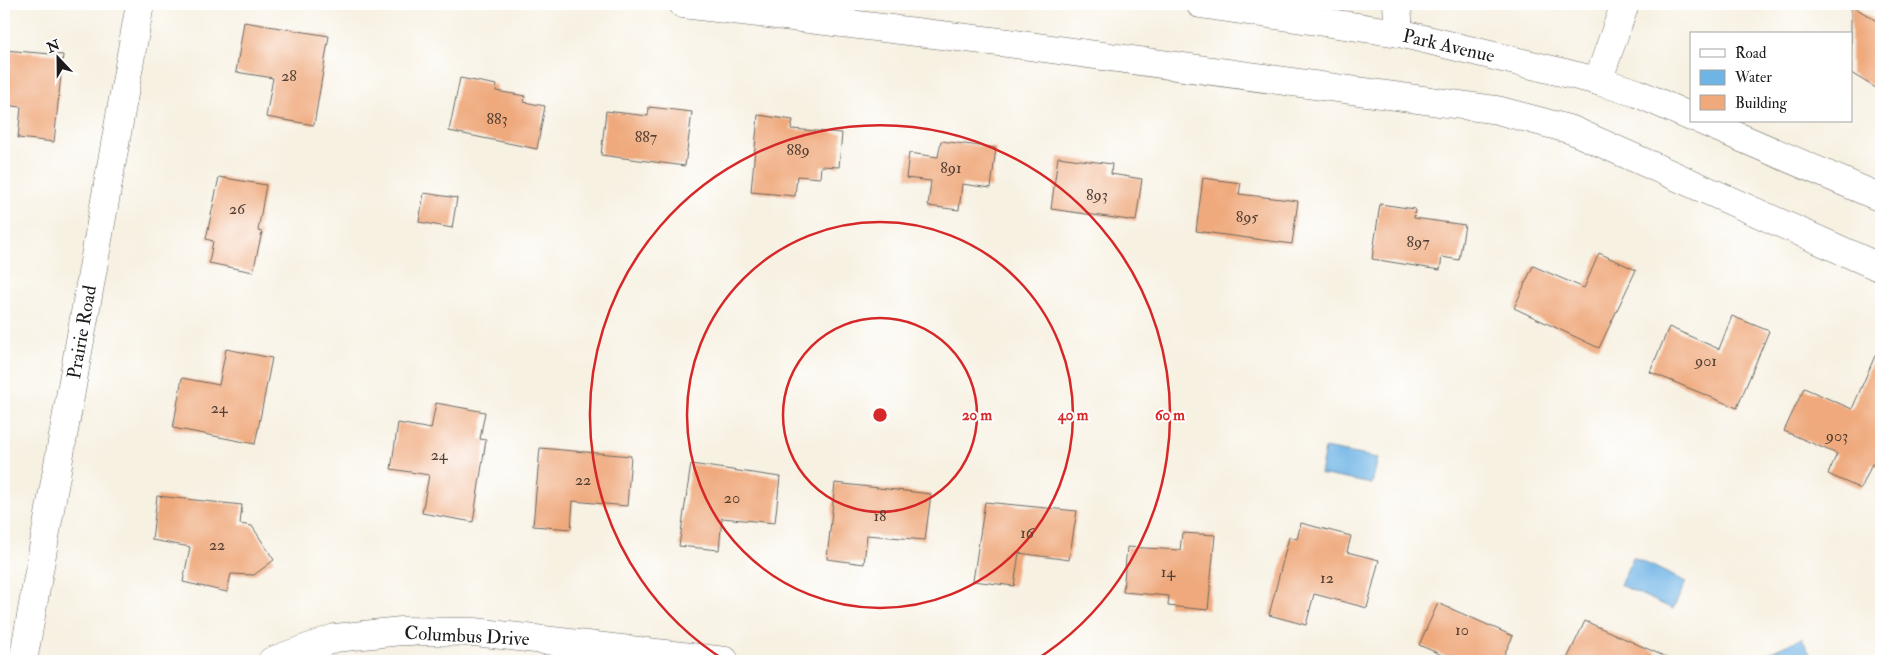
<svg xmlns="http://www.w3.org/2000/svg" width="1885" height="665" font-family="'IM FELL Double Pica',serif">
  <rect width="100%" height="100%" fill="#fff"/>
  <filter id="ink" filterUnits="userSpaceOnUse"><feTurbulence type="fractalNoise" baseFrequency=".02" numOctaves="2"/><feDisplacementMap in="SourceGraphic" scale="10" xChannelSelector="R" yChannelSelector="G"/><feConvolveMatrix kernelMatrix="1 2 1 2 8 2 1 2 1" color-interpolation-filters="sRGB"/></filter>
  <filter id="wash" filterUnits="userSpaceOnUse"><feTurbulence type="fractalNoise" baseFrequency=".0096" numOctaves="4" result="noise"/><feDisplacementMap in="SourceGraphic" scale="20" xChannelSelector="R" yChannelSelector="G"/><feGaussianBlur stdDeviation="1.12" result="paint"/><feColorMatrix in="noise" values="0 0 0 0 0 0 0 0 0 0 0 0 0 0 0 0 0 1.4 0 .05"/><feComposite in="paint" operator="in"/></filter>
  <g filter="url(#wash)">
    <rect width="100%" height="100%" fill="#f7f1e2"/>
    <!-- water -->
    <g fill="#6eb4e5" stroke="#456880">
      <path d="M 1325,448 L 1378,458 L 1372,484 L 1320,474 Z"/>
      <path d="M 1633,557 L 1686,582 L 1673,609 L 1620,585 Z"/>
      <path d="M 1802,638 L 1812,658 L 1805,661 L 1751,661 Z"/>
    </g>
    <g id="blocks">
      <!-- building -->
      <g fill="#efa97b">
        <path d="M 1851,5 L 1881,24 L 1881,91 L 1851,73 Z"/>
        <path d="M 244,22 L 329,36 L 314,125 L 266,117 L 273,78 L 236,72 Z"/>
        <path d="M 4,50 L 63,55 L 54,142 L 18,138 L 21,107 L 4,105 Z"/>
        <path d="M 460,78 L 497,85 L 496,91 L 525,96 L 524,102 L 545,106 L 537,149 L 449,131 Z"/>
        <path d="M 649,107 L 692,112 L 685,166 L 601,155 L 606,111 L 648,116 Z"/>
        <path d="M 758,115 L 793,120 L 791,129 L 842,133 L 839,167 L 821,166 L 820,178 L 797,176 L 795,196 L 751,192 Z"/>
        <path d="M 941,141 L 996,148 L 991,188 L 962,184 L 959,210 L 928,206 L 931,181 L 906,178 L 909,153 L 938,157 Z"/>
        <path d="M 1058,157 L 1112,164 L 1111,174 L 1142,179 L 1136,221 L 1051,209 Z"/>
        <path d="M 219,177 L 266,185 L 258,231 L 262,232 L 253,272 L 209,263 L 213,241 L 206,239 Z"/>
        <path d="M 1203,178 L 1241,183 L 1239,194 L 1298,201 L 1292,244 L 1196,231 Z"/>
        <path d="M 424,193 L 457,198 L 452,228 L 419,222 Z"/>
        <path d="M 1380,204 L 1415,209 L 1414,218 L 1465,225 L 1459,260 L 1442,257 L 1440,270 L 1372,259 Z"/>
        <path d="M 1599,253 L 1636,270 L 1599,348 L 1514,308 L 1533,266 L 1584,288 Z"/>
        <path d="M 1732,316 L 1769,331 L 1737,408 L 1650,372 L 1669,327 L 1719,349 Z"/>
        <path d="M 1881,342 L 1881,469 L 1872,464 L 1861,489 L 1828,474 L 1837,454 L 1784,431 L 1804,388 L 1852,409 Z"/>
        <path d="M 226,349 L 272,358 L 255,444 L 173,428 L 182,378 L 219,385 Z"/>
        <path d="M 436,403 L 485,412 L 480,439 L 486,440 L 473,522 L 422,513 L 429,475 L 391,469 L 398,423 L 431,429 Z"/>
        <path d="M 540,448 L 631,456 L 627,506 L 573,501 L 571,529 L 533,526 Z"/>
        <path d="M 691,464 L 780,477 L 775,523 L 722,518 L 719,550 L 679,546 Z"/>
        <path d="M 835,483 L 931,494 L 925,540 L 867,535 L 864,564 L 827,559 Z"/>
        <path d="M 157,496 L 242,505 L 240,524 L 252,526 L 274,560 L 254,575 L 231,574 L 227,592 L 183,582 L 190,547 L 152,540 Z"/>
        <path d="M 985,502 L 1077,511 L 1069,560 L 1019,553 L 1014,586 L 973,581 Z"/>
        <path d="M 1301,523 L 1351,536 L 1347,552 L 1379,560 L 1367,608 L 1314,594 L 1306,625 L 1269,615 L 1289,537 L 1297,539 Z"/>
        <path d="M 1182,533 L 1215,535 L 1208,610 L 1168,606 L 1169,596 L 1123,592 L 1127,547 L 1180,550 Z"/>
        <path d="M 1438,603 L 1513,636 L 1501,661 L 1456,661 L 1419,645 Z"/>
        <path d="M 1585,621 L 1675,661 L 1566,661 Z"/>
      </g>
    </g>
  </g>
  <g filter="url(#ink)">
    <use href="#blocks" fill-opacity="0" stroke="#696761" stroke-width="1"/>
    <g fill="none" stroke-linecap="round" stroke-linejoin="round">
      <!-- minor casing -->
      <g stroke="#696761" stroke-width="29">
        <g id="minor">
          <path d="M 683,4 L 1008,43 L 1497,110 L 1572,130 L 1881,268"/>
          <path d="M 1397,4 L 1399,33"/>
          <path d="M 1598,81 L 1625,4"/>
          <path d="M 23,661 L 140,4"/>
          <path d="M 272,661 L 335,638 L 401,631 L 475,632 L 725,661"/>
        </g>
      </g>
      <!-- major casing -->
      <g stroke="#696761" stroke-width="29">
        <g id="major">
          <path d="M 1200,4 L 1399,33 L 1598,81 L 1637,93 L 1691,117"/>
          <path d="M 1702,121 L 1881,198"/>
        </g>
      </g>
      <!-- minor -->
      <use href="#minor" stroke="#fff" stroke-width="28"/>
      <!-- major -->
      <use href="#major" stroke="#fff" stroke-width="28"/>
    </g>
  </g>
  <!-- distance rings -->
  <g fill="none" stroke="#d62828" stroke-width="2.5">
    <circle cx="880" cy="415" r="97"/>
    <circle cx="880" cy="415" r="193"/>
    <path d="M726 661A290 290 0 1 1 1034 661"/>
  </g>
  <g text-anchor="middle" stroke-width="4" stroke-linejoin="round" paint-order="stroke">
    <!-- number labels -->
    <g font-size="16" fill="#513f34">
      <text x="289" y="81">28</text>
      <text x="497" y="124">883</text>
      <text x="646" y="142">887</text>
      <text x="798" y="155">889</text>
      <text x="951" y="173">891</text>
      <text x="1097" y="200">893</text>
      <text x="237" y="214">26</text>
      <text x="1247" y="222">895</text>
      <text x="1418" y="247">897</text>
      <text x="1706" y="366">901</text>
      <text x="219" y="413">24</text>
      <text x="1837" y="441">903</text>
      <text x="439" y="460">24</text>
      <text x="583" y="485">22</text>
      <text x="732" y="503">20</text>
      <text x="880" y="521">18</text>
      <text x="1027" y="538">16</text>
      <text x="217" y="550">22</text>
      <text x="1168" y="577">14</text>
      <text x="1327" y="583">12</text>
      <text x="1462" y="635">10</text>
    </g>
    <!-- street labels -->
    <g font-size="19" fill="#1c1c1c" stroke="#fff">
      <text transform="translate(1449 45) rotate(13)" y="7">Park Avenue</text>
      <text transform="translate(81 332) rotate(-80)" y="7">Prairie Road</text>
      <text transform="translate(467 635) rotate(3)" y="7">Columbus Drive</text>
    </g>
  </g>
  <circle cx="880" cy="415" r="8" fill="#d62828" stroke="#fff" stroke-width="2.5"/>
  <g font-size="15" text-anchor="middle" font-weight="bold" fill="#d62828" stroke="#fff" stroke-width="4" stroke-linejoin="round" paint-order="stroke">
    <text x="977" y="420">20 m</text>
    <text x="1073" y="420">40 m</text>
    <text x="1170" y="420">60 m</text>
  </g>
  <!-- margin -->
  <rect width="1885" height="665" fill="none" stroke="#fff" stroke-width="20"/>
  <!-- legend -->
  <rect x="1690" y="32" width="162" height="90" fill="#ffffff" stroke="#a4a4a4"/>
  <rect x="1700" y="49" width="25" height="8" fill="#ffffff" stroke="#a4a4a4"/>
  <text x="1735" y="58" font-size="15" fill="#1c1c1c">Road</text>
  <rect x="1700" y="70" width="25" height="15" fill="#6eb4e5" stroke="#a4a4a4"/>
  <text x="1735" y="82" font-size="15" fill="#1c1c1c">Water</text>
  <rect x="1700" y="95" width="25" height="15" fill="#efa97b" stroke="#a4a4a4"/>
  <text x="1735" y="108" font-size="15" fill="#1c1c1c">Building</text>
  <!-- north arrow -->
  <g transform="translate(58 58) rotate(338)" stroke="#ffffff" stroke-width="4" paint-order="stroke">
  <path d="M0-4L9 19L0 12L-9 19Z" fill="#1c1c1c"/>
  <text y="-8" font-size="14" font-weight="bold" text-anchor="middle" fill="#1c1c1c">N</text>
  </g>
</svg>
